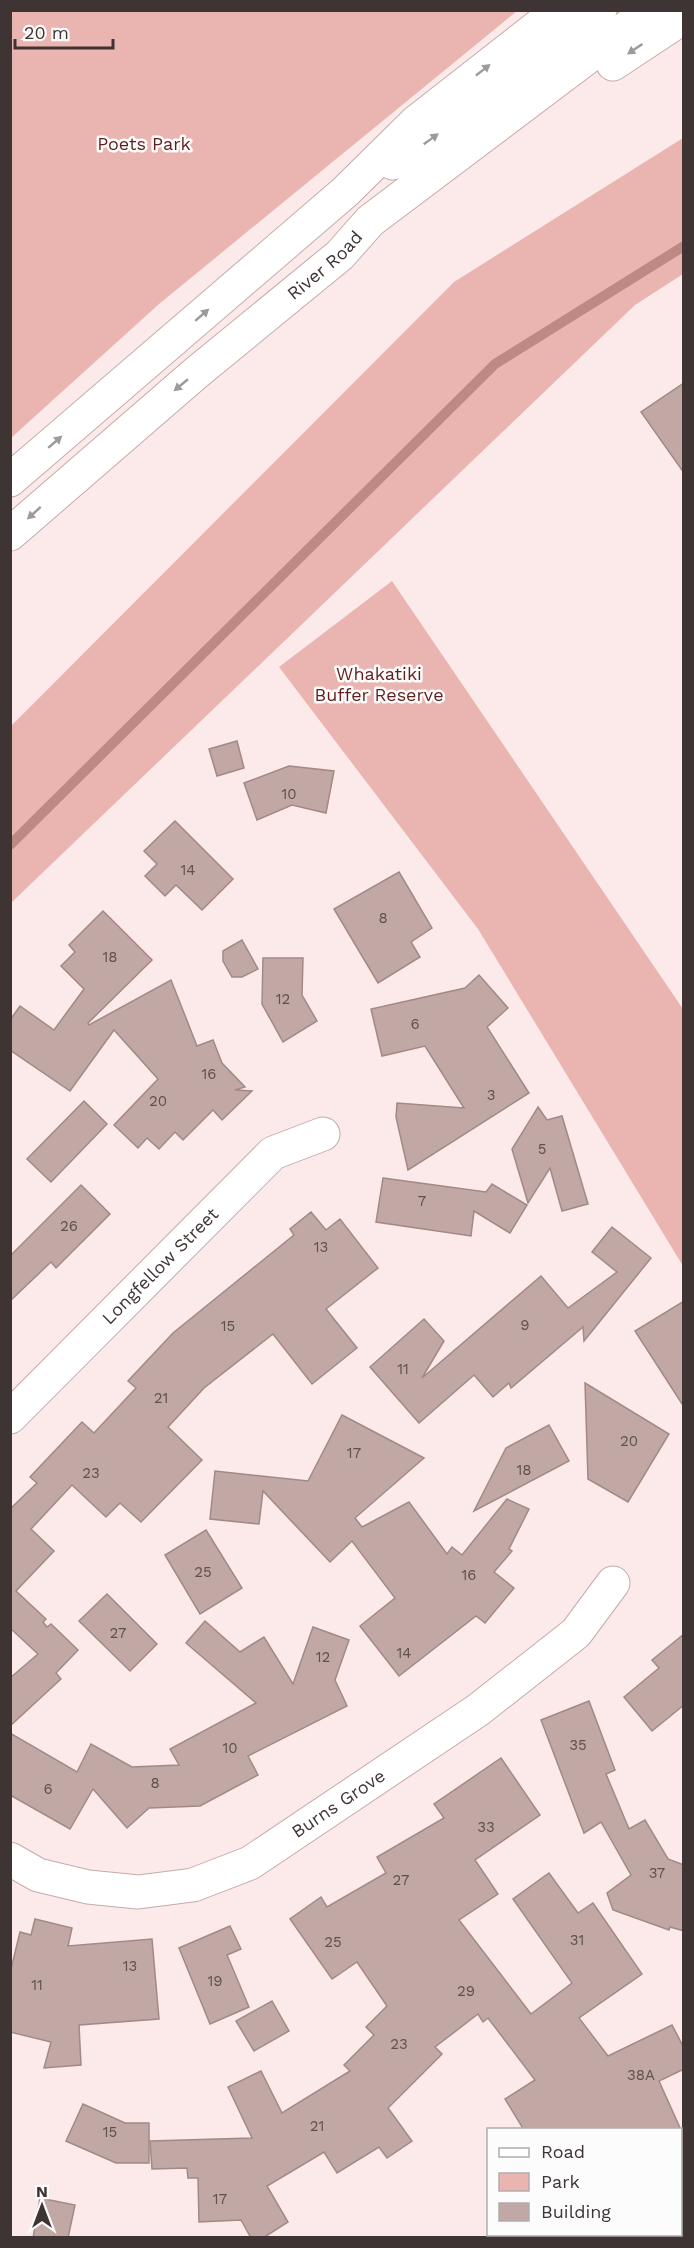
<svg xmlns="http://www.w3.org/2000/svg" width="694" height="2248" font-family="'Work Sans',sans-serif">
  <rect width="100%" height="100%" fill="#fbeae9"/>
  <!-- green -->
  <g fill="#eab5b0">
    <path d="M 11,10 L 517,10 L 517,11 L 159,304 L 11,438 Z"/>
    <path d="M 683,138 L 683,274 L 635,305 L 11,903 L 11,726 L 454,282 Z"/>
    <path d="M 392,581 L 683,1009 L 683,1266 L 478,929 L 279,667 Z"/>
  </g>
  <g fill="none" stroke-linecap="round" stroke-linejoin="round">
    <!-- stream -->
    <path stroke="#be8883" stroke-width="10" d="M 10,845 L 495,364 L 684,246"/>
  </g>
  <!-- building -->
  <g fill="#c2a8a5" stroke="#a28986" stroke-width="1.5">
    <path d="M 684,383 L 684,473 L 641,412 Z"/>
    <path d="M 237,741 L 244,768 L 217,776 L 209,749 Z"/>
    <path d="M 289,766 L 334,771 L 326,813 L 292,805 L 257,820 L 244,783 Z"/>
    <path d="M 175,821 L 233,879 L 202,910 L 176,885 L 165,896 L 145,876 L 157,864 L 144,851 Z"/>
    <path d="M 399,872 L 432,928 L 411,942 L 420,957 L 378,983 L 334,909 Z"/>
    <path d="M 103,911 L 152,960 L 88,1023 L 89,1025 L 171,980 L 197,1046 L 213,1040 L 222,1063 L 245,1087 L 235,1090 L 252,1091 L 222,1120 L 213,1110 L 183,1140 L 175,1132 L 159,1149 L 147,1138 L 138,1148 L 114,1125 L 158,1079 L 114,1030 L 70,1091 L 10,1050 L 10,1020 L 20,1006 L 54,1030 L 84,989 L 61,966 L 75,952 L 69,945 Z"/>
    <path d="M 242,940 L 258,969 L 242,977 L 232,977 L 223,961 L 223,951 Z"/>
    <path d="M 263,958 L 303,958 L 302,995 L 317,1021 L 283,1042 L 262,1004 Z"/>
    <path d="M 479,975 L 508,1008 L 487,1027 L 529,1093 L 408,1170 L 396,1117 L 397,1103 L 464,1108 L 425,1046 L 382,1056 L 371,1009 L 465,988 Z"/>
    <path d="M 84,1101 L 107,1124 L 51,1182 L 27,1159 Z"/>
    <path d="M 538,1107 L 547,1120 L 562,1116 L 588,1204 L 562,1211 L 550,1168 L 528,1203 L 512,1149 Z"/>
    <path d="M 383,1178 L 486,1192 L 492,1184 L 527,1205 L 510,1233 L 474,1211 L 471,1236 L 376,1222 Z"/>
    <path d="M 81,1185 L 110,1214 L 56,1268 L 51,1262 L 10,1301 L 10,1256 Z"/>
    <path d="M 311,1212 L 326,1230 L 340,1219 L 378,1268 L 326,1309 L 357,1348 L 312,1384 L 273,1334 L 204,1388 L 168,1427 L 202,1460 L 141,1522 L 120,1503 L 106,1517 L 72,1485 L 31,1529 L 54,1551 L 16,1591 L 46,1619 L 43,1622 L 47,1627 L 51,1624 L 78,1650 L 56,1673 L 61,1679 L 10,1726 L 10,1678 L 38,1654 L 10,1628 L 10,1509 L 37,1483 L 30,1477 L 82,1422 L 94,1433 L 136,1388 L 128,1381 L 173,1333 L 294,1235 L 290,1229 Z"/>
    <path d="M 612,1227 L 651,1258 L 584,1341 L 583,1327 L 511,1388 L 509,1383 L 493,1397 L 474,1375 L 419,1423 L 370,1367 L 424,1319 L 444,1341 L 422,1378 L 541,1276 L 568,1308 L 617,1272 L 592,1252 Z"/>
    <path d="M 684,1301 L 684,1407 L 635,1331 Z"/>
    <path d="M 585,1383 L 669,1434 L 628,1502 L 588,1479 Z"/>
    <path d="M 342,1415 L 424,1458 L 355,1518 L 362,1527 L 409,1502 L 447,1554 L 452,1547 L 462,1555 L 507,1499 L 529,1509 L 509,1549 L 512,1551 L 494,1572 L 514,1588 L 485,1623 L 476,1616 L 399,1676 L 360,1626 L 395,1598 L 352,1541 L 330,1562 L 263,1491 L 259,1524 L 210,1519 L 215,1471 L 308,1481 Z"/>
    <path d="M 549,1425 L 569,1461 L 474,1511 L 506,1448 Z"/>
    <path d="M 206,1530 L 242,1588 L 200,1614 L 165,1555 Z"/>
    <path d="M 107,1594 L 157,1644 L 130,1671 L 79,1621 Z"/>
    <path d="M 205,1621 L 240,1652 L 264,1637 L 293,1684 L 313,1627 L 349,1640 L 335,1680 L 347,1706 L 248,1756 L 258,1775 L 200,1806 L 149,1808 L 127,1828 L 93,1789 L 70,1829 L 10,1795 L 10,1733 L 77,1772 L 91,1744 L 132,1767 L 179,1765 L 170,1749 L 256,1703 L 186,1643 Z"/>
    <path d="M 684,1634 L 684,1705 L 652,1731 L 624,1697 L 659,1668 L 652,1660 Z"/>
    <path d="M 589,1701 L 615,1770 L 606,1774 L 629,1829 L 645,1820 L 668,1859 L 684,1865 L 684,1931 L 670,1927 L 669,1930 L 613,1910 L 607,1893 L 631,1875 L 601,1822 L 584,1833 L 541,1720 Z"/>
    <path d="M 501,1758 L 540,1815 L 475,1860 L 498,1894 L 459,1920 L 531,2014 L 572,1983 L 513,1899 L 549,1873 L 578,1913 L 593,1903 L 642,1974 L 579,2018 L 608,2056 L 672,2025 L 684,2048 L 684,2069 L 659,2081 L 681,2130 L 524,2130 L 505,2099 L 535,2080 L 488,2018 L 483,2022 L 478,2014 L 435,2047 L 442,2054 L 388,2108 L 412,2141 L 387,2158 L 379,2147 L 337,2173 L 324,2152 L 267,2186 L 288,2222 L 263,2238 L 251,2238 L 241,2220 L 199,2222 L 198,2178 L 188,2178 L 187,2168 L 152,2169 L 150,2141 L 252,2138 L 228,2087 L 261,2071 L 282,2113 L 350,2071 L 344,2065 L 374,2035 L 366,2027 L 387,2006 L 357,1962 L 332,1979 L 290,1919 L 321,1897 L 327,1907 L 386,1873 L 377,1857 L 444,1818 L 434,1804 Z"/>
    <path d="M 35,1919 L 72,1928 L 68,1946 L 152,1939 L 159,2019 L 79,2025 L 81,2065 L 44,2068 L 51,2042 L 10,2032 L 10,1973 L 20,1932 L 31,1935 Z"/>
    <path d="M 230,1926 L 241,1949 L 227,1955 L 249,2007 L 210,2024 L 179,1948 Z"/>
    <path d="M 272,2001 L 289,2031 L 254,2051 L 236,2021 Z"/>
    <path d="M 83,2104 L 125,2123 L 149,2123 L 149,2163 L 116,2163 L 66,2141 Z"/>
    <path d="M 40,2198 L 75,2205 L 68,2238 L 33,2238 Z"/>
  </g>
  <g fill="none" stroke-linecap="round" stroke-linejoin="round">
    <!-- minor casing -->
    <g stroke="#c5aba9" stroke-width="35">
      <g id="minor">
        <path id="s1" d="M 10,1417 L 273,1153 L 323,1134"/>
        <path id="s2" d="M 10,1859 L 38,1875 L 88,1887 L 138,1892 L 193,1885 L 250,1863 L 478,1710 L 576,1633 L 613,1583"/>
      </g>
    </g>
    <!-- highway casing -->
    <g stroke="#c5aba9" stroke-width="35">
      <g id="highway">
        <path d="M 613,64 L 684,17"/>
        <path d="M 393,163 L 427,143 L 600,10"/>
        <path d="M 10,480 L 345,192 L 416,122 L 559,10"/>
        <path id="s3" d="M 10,534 L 196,373 L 340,255 L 370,221 L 650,10"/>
      </g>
    </g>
    <!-- minor -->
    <use href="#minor" stroke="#fff" stroke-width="33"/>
    <!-- highway -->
    <use href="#highway" stroke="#fff" stroke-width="33"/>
  </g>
  <!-- one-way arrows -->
  <defs><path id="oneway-solid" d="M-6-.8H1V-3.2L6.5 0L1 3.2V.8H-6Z" transform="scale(1.5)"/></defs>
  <g fill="#9e9a99">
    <use href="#oneway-solid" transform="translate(635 49) rotate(146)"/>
    <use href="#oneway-solid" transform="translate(483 70) rotate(-38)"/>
    <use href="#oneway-solid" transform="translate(431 139) rotate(-36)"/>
    <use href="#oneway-solid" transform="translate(202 315) rotate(-41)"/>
    <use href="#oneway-solid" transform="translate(181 385) rotate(140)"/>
    <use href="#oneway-solid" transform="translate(55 442) rotate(-41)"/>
    <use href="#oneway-solid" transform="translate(34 513) rotate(138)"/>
  </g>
  <g text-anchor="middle" stroke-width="5" stroke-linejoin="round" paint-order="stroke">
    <!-- number labels -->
    <g font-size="15" fill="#5f5150">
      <text x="289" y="799">10</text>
      <text x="188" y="875">14</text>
      <text x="383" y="923">8</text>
      <text x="110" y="962">18</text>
      <text x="283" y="1004">12</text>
      <text x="415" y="1029">6</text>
      <text x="209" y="1079">16</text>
      <text x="491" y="1100">3</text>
      <text x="158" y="1106">20</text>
      <text x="542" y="1154">5</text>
      <text x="422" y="1206">7</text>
      <text x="69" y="1231">26</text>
      <text x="321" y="1252">13</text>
      <text x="525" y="1330">9</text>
      <text x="228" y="1331">15</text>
      <text x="403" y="1374">11</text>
      <text x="161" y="1403">21</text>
      <text x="629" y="1446">20</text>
      <text x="354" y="1458">17</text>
      <text x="524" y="1475">18</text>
      <text x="91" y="1478">23</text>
      <text x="203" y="1577">25</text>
      <text x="469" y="1580">16</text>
      <text x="118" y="1638">27</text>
      <text x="404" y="1658">14</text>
      <text x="323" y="1662">12</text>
      <text x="578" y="1750">35</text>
      <text x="230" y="1753">10</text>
      <text x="155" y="1788">8</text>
      <text x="48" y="1794">6</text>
      <text x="486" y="1832">33</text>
      <text x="657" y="1878">37</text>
      <text x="401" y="1885">27</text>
      <text x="577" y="1945">31</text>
      <text x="333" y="1947">25</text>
      <text x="130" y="1971">13</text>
      <text x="215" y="1986">19</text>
      <text x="37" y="1990">11</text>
      <text x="466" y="1996">29</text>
      <text x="399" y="2049">23</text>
      <text x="641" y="2080">38A</text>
      <text x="317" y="2131">21</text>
      <text x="110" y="2137">15</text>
      <text x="220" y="2204">17</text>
    </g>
    <!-- park labels -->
    <g font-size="18" fill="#611e1d" stroke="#fcfcfc">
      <text x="144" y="150">Poets Park</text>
      <text x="379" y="680">Whakatiki<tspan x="379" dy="21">Buffer Reserve</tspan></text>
    </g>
    <!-- street labels -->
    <g font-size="18" fill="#3e3433" stroke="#fcfcfc">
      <text dy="6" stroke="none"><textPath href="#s3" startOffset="414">River Road</textPath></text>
      <text dy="6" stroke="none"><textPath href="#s1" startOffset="213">Longfellow Street</textPath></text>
      <text dy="6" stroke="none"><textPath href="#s2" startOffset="357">Burns Grove</textPath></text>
    </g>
  </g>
  <!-- border -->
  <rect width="694" height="2248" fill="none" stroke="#3e3433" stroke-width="24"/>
  <!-- legend -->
  <rect x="487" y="2128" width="195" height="108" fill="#fcfcfc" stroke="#b0acac" stroke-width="1.5"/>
  <rect x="499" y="2148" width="30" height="9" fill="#ffffff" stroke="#b0acac" stroke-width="1.5"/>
  <text x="541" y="2158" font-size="18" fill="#3e3433">Road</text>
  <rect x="499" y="2173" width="30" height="18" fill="#eab5b0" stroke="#b0acac" stroke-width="1.5"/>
  <text x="541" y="2188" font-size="18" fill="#3e3433">Park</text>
  <rect x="499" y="2203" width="30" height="18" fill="#c2a8a5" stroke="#b0acac" stroke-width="1.5"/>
  <text x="541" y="2218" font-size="18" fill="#3e3433">Building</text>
  <!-- north arrow -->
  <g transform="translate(42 2206)" stroke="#fcfcfc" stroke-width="4.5" paint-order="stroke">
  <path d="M0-4.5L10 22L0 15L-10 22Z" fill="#3e3433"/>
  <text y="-9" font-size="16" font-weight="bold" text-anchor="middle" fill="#3e3433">N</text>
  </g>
  <!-- scale -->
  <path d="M15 39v9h98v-9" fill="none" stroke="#3e3433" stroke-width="3"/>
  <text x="24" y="39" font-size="18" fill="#3e3433" stroke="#fcfcfc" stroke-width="4.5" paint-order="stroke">20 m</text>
</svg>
